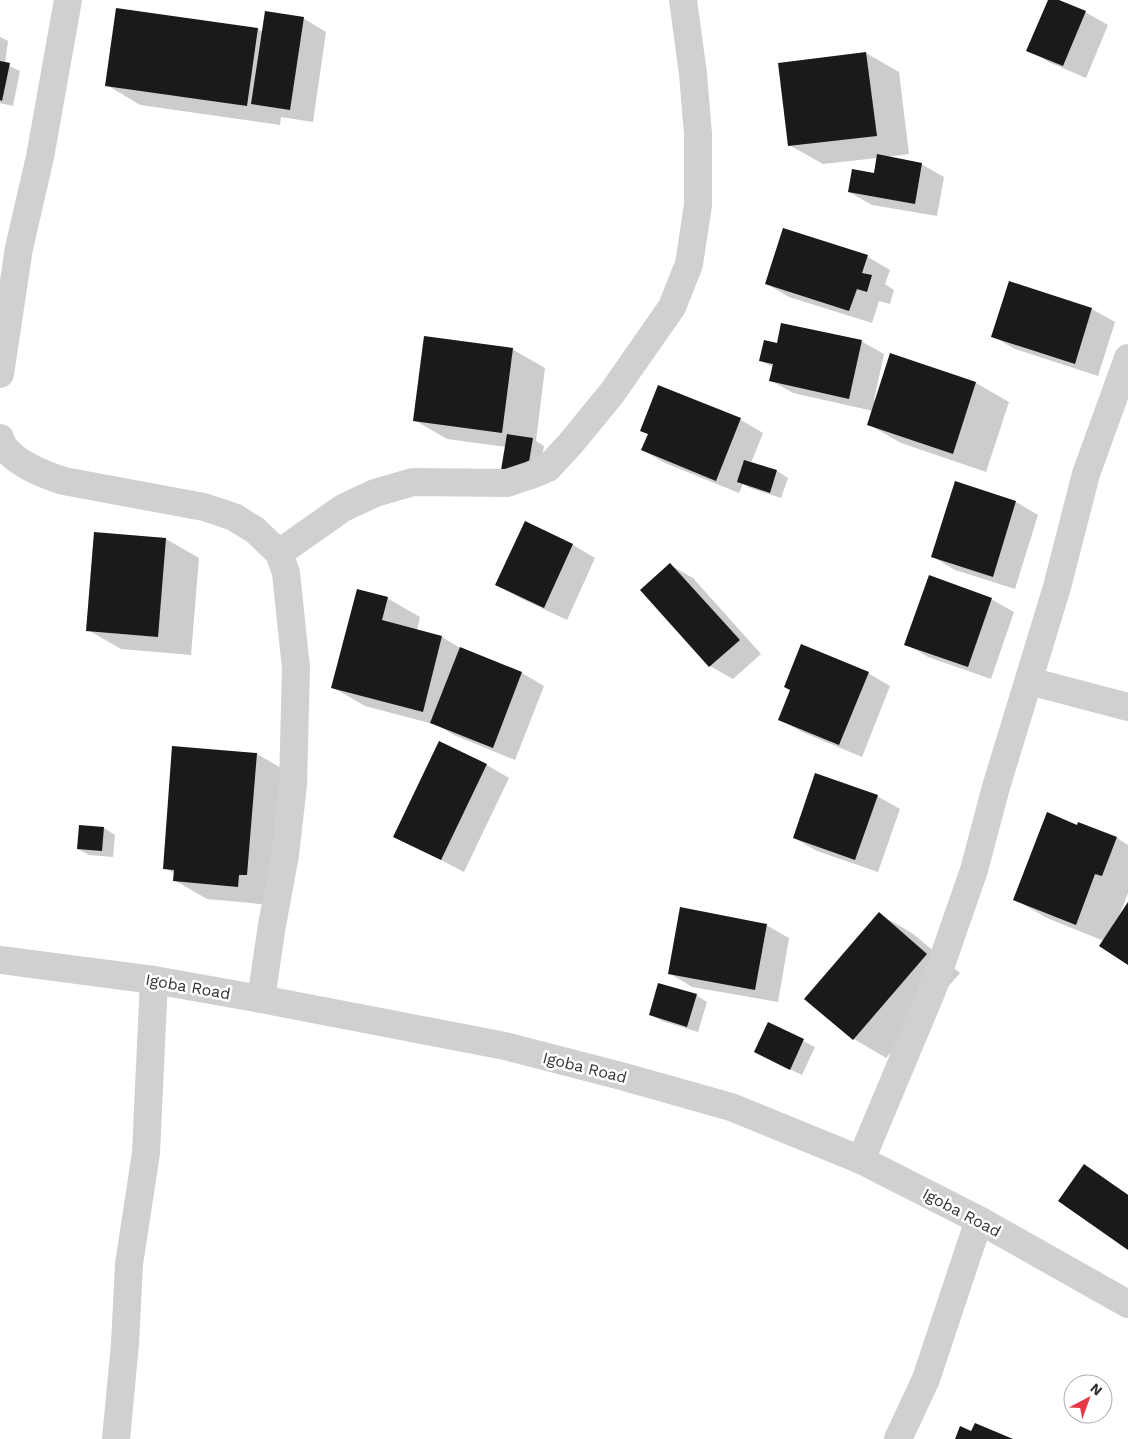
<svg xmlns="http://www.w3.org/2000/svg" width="1128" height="1439" font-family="'Work Sans',sans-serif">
  <rect width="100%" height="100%" fill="#fff"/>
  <!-- shadow -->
  <g fill="#0003">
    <path d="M 1049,0 L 1056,0 L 1085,12 L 1108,25 L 1086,78 L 1051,63 L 1028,50 Z"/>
    <path d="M 303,18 L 326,32 L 313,122 L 281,117 L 280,125 L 140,105 L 107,85 L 258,29 L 263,32 Z"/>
    <path d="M 0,37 L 8,41 L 5,64 L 20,71 L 13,106 L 0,103 Z"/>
    <path d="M 866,53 L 899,72 L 909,154 L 886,157 L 921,164 L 944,177 L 937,216 L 872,205 L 849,192 L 875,175 L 877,158 L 823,164 L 789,145 Z"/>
    <path d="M 784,230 L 868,257 L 890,270 L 885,284 L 894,290 L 890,304 L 879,301 L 872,323 L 789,297 L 767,284 Z"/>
    <path d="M 1009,282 L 1092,309 L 1115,322 L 1098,376 L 1015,349 L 992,336 Z"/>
    <path d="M 861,341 L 884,354 L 874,400 L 876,400 L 891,355 L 976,383 L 1009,402 L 986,472 L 901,443 L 868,424 L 873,411 L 793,393 L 770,380 L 773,367 L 760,360 L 778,344 Z"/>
    <path d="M 512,349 L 545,368 L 536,441 L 544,446 L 538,480 L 506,447 L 447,439 L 414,420 Z"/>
    <path d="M 659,386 L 741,420 L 763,433 L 751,463 L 777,471 L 788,478 L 781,498 L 750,488 L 743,484 L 739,493 L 665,463 L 642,450 L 649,435 L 641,430 Z"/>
    <path d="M 956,483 L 1016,502 L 1038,515 L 1015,589 L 955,570 L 933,557 Z"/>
    <path d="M 525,523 L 573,545 L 595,558 L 567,620 L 520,598 L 497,585 Z"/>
    <path d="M 166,539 L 199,558 L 191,655 L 121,649 L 88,630 Z"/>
    <path d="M 670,565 L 693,578 L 761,654 L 733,679 L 710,666 L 642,591 Z"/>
    <path d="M 387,598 L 420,617 L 417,630 L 442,637 L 465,651 L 522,673 L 544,686 L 515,760 L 454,735 L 437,725 L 365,706 L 332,687 Z"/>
    <path d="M 991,599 L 1014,612 L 991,679 L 928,657 L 906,644 Z"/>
    <path d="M 868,673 L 890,686 L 862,757 L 802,732 L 779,719 Z"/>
    <path d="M 173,747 L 257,754 L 290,773 L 271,905 L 207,899 L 174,880 L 175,874 L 165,868 Z"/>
    <path d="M 487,765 L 509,778 L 464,872 L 395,836 Z"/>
    <path d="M 877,796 L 900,809 L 878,872 L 817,851 L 794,838 Z"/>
    <path d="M 1079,824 L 1117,838 L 1128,845 L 1128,893 L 1119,916 L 1128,905 L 1128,964 L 1104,941 L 1047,918 L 1014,899 Z"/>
    <path d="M 104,828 L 115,835 L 113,857 L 89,855 L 78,849 Z"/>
    <path d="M 879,914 L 912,933 L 960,973 L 886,1058 L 854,1039 L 806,999 Z"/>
    <path d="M 766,925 L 789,938 L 778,1002 L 692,987 L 669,973 Z"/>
    <path d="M 696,995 L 707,1002 L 698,1032 L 662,1021 L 651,1015 Z"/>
    <path d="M 769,1024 L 815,1047 L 802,1075 L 766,1058 Z"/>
    <path d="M 1085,1166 L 1128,1194 L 1128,1249 Z"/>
  </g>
  <!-- building -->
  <g fill="#1a1a1a">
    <path d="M 1048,0 L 1059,0 L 1086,11 L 1063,66 L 1026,51 Z"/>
    <path d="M 116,8 L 258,28 L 247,106 L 105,86 Z"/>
    <path d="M 265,11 L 304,17 L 290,110 L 251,104 Z"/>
    <path d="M 866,52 L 877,136 L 788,146 L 778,63 Z"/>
    <path d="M 0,61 L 10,63 L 2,101 L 0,100 Z"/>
    <path d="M 877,154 L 922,163 L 915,204 L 848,192 L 852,169 L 874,173 Z"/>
    <path d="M 783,228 L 868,255 L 862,273 L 872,275 L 867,292 L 857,289 L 849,311 L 765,284 Z"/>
    <path d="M 1009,281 L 1092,308 L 1075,364 L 991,337 Z"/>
    <path d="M 781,323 L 862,340 L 849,399 L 769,381 L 773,364 L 759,361 L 764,340 L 777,343 Z"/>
    <path d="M 424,336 L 513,348 L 502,433 L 413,421 Z"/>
    <path d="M 890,353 L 976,382 L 953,454 L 867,425 Z"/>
    <path d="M 658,385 L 741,418 L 716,481 L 641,450 L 648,434 L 640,431 Z"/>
    <path d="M 507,434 L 533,438 L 527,474 L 501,470 Z"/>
    <path d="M 744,460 L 777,470 L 770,493 L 737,482 Z"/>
    <path d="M 955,481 L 1016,501 L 993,577 L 931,557 Z"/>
    <path d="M 525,521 L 573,544 L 544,608 L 495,585 Z"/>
    <path d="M 94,532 L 166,538 L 158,637 L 86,631 Z"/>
    <path d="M 670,563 L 740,640 L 709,667 L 640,590 Z"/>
    <path d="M 929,575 L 992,598 L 968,667 L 904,645 Z"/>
    <path d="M 357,589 L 388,597 L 382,620 L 442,636 L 423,712 L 331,688 Z"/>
    <path d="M 801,644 L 869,672 L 839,745 L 778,720 L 790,690 L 784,687 Z"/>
    <path d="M 460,647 L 522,672 L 493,748 L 430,723 Z"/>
    <path d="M 439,741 L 487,764 L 441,860 L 393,837 Z"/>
    <path d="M 172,746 L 257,753 L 247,875 L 239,875 L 238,887 L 173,881 L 174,870 L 163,869 Z"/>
    <path d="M 815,773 L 878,795 L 855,860 L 793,838 Z"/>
    <path d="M 1047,812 L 1077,825 L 1078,822 L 1117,837 L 1102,876 L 1095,874 L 1076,925 L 1013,900 Z"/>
    <path d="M 79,825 L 104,827 L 102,851 L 77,849 Z"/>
    <path d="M 1128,902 L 1128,965 L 1099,946 Z"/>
    <path d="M 680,907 L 767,924 L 755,990 L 668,974 Z"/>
    <path d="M 879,912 L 927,954 L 853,1040 L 804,999 Z"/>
    <path d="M 658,983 L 697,994 L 687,1027 L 649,1015 Z"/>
    <path d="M 768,1022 L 804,1039 L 790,1070 L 754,1052 Z"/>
    <path d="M 1084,1164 L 1128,1195 L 1128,1250 L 1058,1201 Z"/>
    <path d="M 975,1423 L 1013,1439 L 955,1439 L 960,1426 L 971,1431 Z"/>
  </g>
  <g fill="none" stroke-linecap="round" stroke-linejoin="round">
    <!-- minor -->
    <g stroke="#d0d0d0" stroke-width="28">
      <path d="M 0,374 L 19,248 L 40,157 L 68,0"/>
      <path d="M 0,438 C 6,460 44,475 64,481 L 204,507 L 234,517 L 255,530 L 279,553 L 286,573 L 296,668 L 293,785 L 285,855 L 272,925 L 261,999"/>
      <path d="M 279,553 L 343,508 L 375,493 L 413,482 L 507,483 L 531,475 L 548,468 L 571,443 L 612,393 L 672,307 L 689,264 L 698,205 L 698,134 L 693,74 L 683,0"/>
      <path d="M 1029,681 L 1128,707"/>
      <path d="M 0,960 L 154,980 L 261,999 L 505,1046 L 621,1076 L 731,1107 L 861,1160 L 979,1220 L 1128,1304"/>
      <path d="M 861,1160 L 933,988 L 974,870 L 996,787 L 1057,587 L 1086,474 L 1128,358"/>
      <path d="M 116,1439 L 125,1344 L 129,1264 L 146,1153 L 154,980"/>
      <path d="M 898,1439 L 926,1379 L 979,1220"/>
    </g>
  </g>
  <g text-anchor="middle" stroke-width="5" stroke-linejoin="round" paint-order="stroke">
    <!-- street labels -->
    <g font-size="16" fill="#333" stroke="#fff">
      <text transform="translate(188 986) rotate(10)" y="6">Igoba Road</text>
      <text transform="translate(585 1067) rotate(14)" y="6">Igoba Road</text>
      <text transform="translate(962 1212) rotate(28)" y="6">Igoba Road</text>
    </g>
  </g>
  <!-- north arrow -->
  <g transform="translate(1088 1399) rotate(41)"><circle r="24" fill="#ffffff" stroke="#adadad"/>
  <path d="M0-4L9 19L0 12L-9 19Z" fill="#e63946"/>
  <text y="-8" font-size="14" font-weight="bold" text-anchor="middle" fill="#333333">N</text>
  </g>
</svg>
